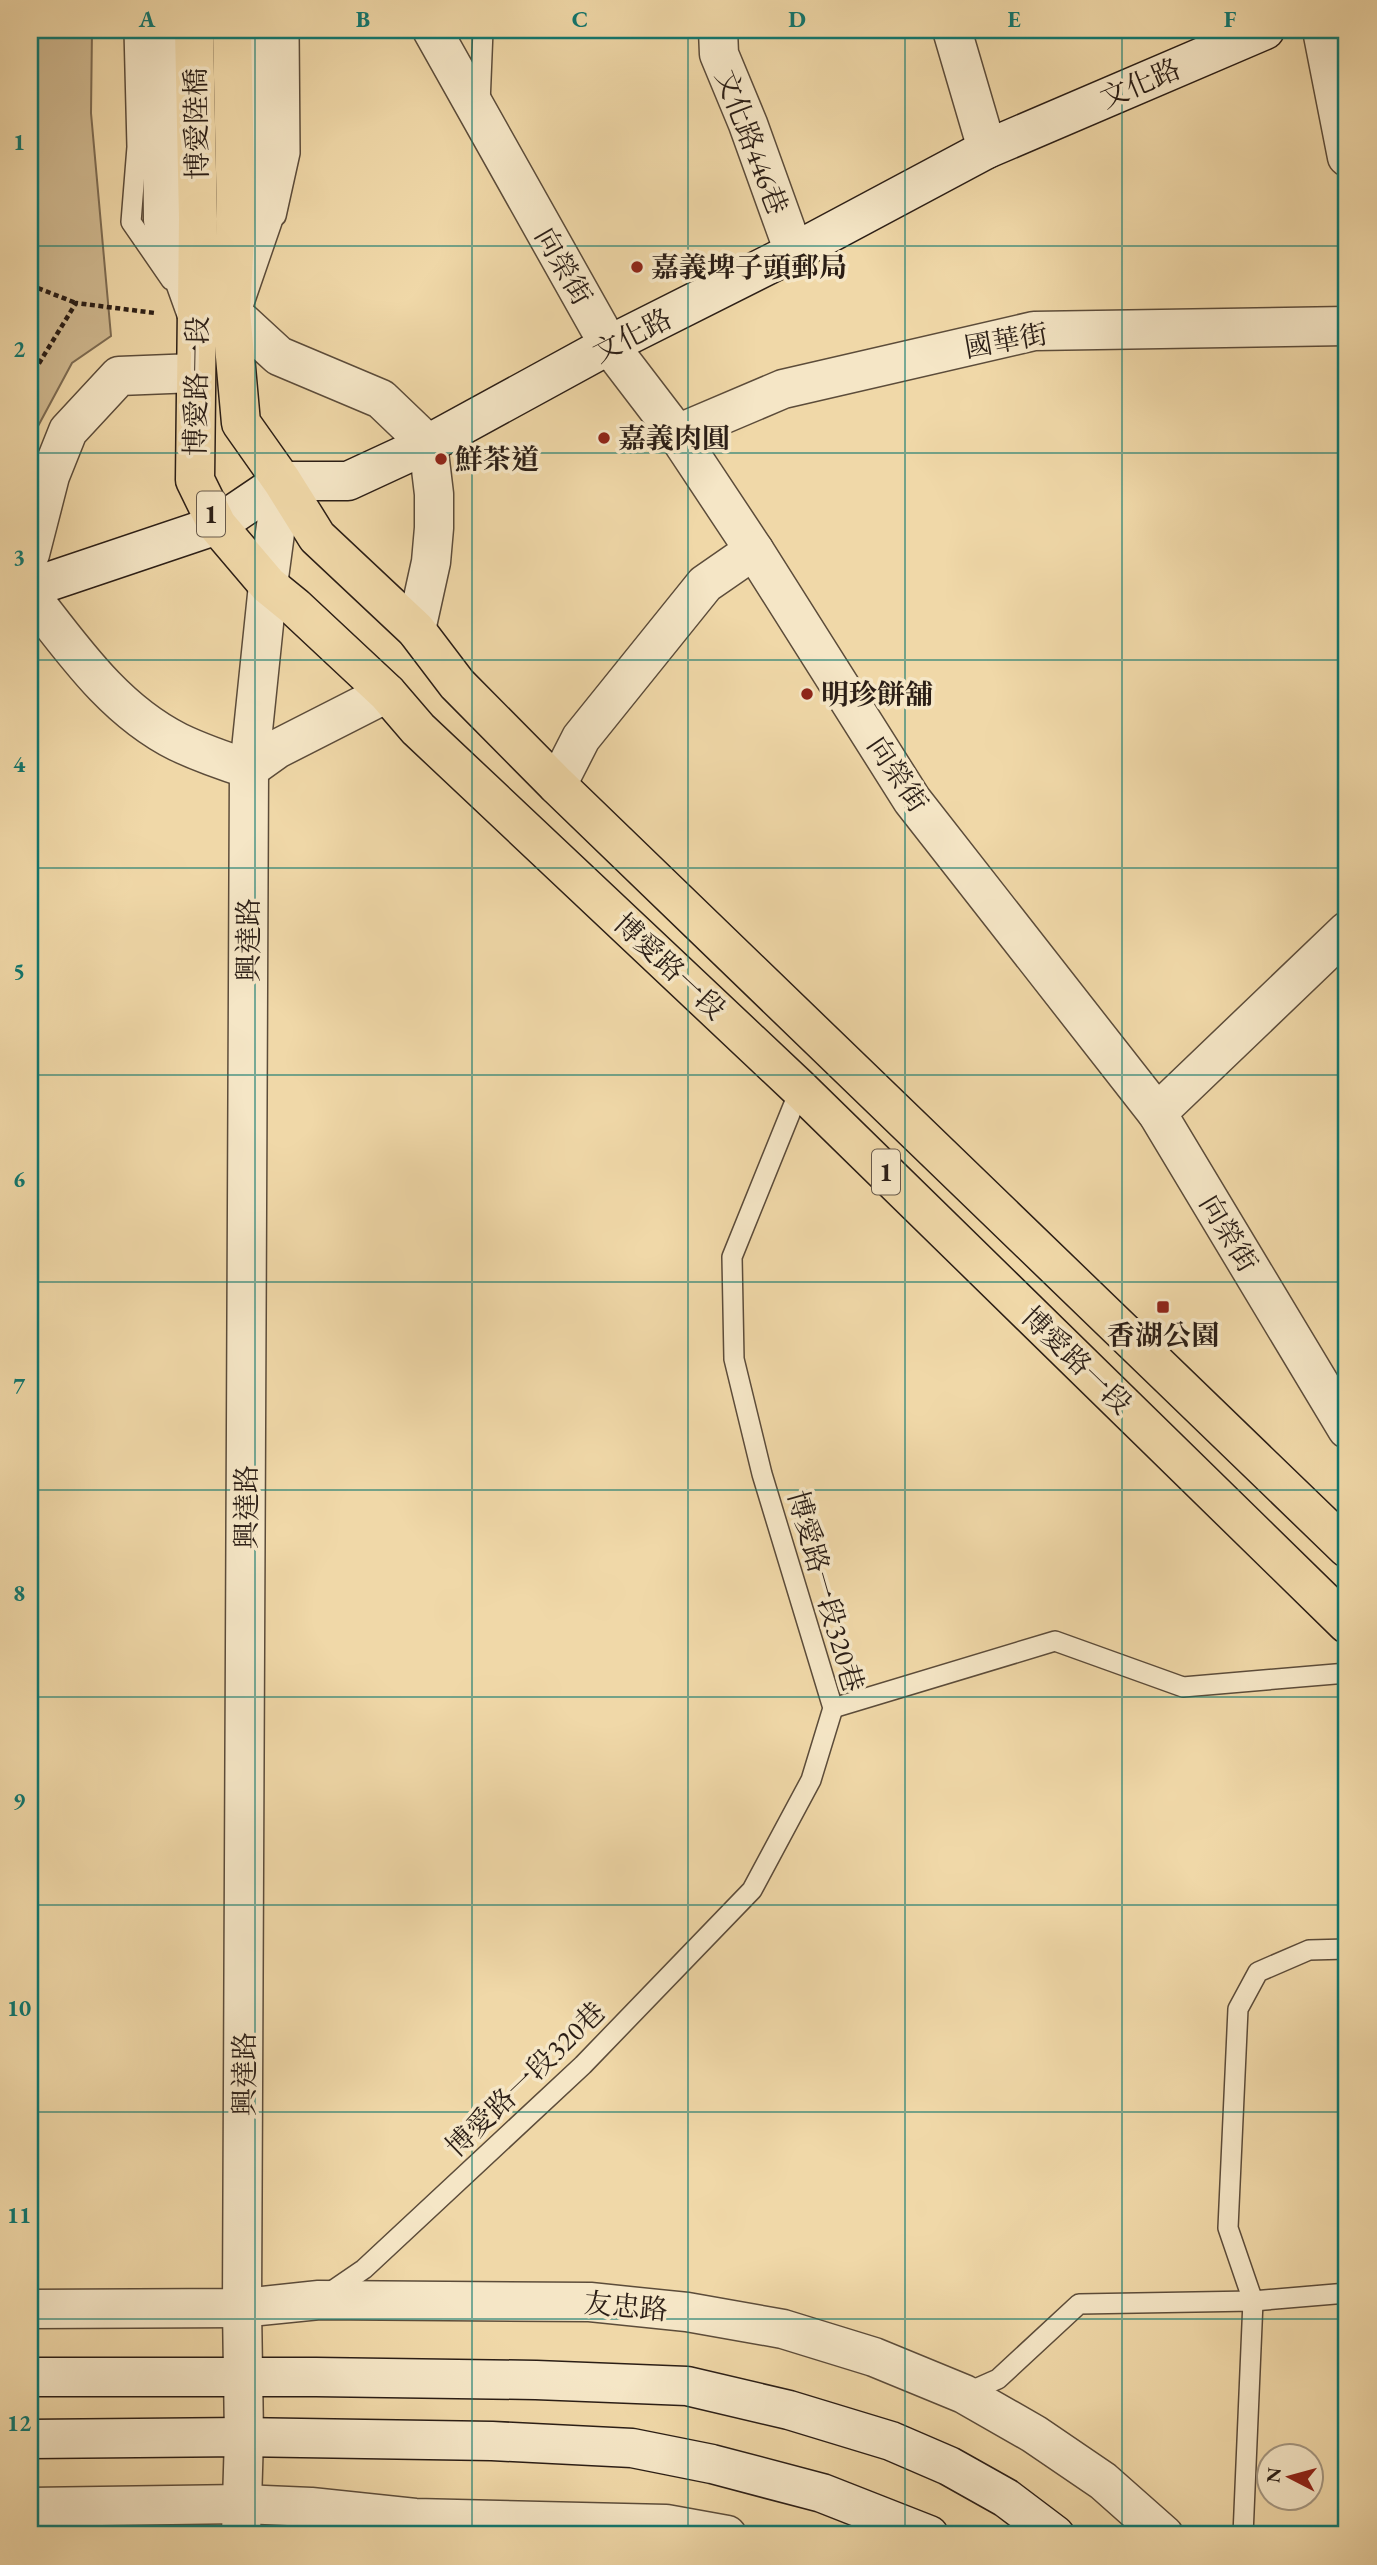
<svg xmlns="http://www.w3.org/2000/svg" width="1377" height="2565" font-family="'EB Garamond','Noto Serif TC',serif">
  <rect width="100%" height="100%" fill="#f0d8a8"/>
  <filter id="stains"><feTurbulence type="fractalNoise" baseFrequency=".00286" numOctaves="4"/><feColorMatrix values="0 0 0 0 .2 0 0 0 0 .09 0 0 0 0 .02 0 0 0 .5 -.17"/></filter>
  <radialGradient id="worn" r=".72"><stop offset=".6" stop-color="#630" stop-opacity="0"/><stop offset="1" stop-color="#630" stop-opacity=".3"/></radialGradient>
  <!-- green -->
  <path fill="#cfb88f" stroke="#7d6b52" stroke-width="2" d="M 30,30 L 92,30 L 91,113 L 111,336 L 72,363 L 30,441 Z"/>
  <g fill="none" stroke-linecap="round" stroke-linejoin="round">
    <!-- lane casing -->
    <g stroke="#5c4c3a" stroke-width="22">
      <g id="lane">
        <path d="M 134,30 L 137,147 L 131,222 L 171,280"/>
        <path d="M 480,104 L 483,30"/>
        <path d="M 276,216 L 290,153 L 289,30"/>
        <path d="M 833,1708 L 1055,1641 L 1183,1687 L 1347,1673"/>
        <path d="M 1347,1949 L 1309,1950 L 1258,1972 L 1238,2009 L 1228,2228 L 1253,2301 L 1347,2293"/>
        <path d="M 326,2295 L 364,2269 L 583,2065 L 752,1890 L 811,1780 L 833,1708 L 762,1474 L 734,1359 L 732,1257 L 800,1089"/>
        <path d="M 964,2394 L 998,2379 L 1079,2304 L 1253,2301 L 1243,2535"/>
      </g>
    </g>
    <!-- street casing -->
    <g stroke="#5c4c3a" stroke-width="41">
      <g id="street">
        <path d="M 161,30 L 163,220 L 196,312"/>
        <path d="M 263,30 L 263,219 L 231,312 L 279,356 L 381,399 L 428,444 L 434,494 L 434,528 L 431,562 L 416,630"/>
        <path d="M 432,30 L 609,345 L 677,434 L 754,550 L 912,800 L 1157,1113 L 1347,1429"/>
        <path d="M 718,30 L 719,54 L 748,124 L 794,252"/>
        <path d="M 952,30 L 987,149"/>
        <path d="M 1322,30 L 1347,157"/>
        <path d="M 677,434 L 783,389 L 1034,331 L 1347,326"/>
        <path d="M 30,554 L 50,476 L 68,431 L 119,376 L 195,373"/>
        <path d="M 30,595 C 73,650 114,710 178,742 C 201,753 224,761 249,769 L 277,749 L 387,693"/>
        <path d="M 557,785 L 581,738 L 705,584 L 754,550"/>
        <path d="M 1157,1113 L 1347,931"/>
        <path d="M 30,2309 L 242,2308 L 319,2300 L 590,2302 L 687,2312 L 783,2329 L 874,2357 L 964,2394 L 1034,2434 L 1103,2481 L 1164,2535"/>
        <path d="M 30,2507 L 242,2504 L 311,2507 L 415,2518 L 666,2524 L 727,2535"/>
        <path d="M 241,2535 L 244,2437 L 242,2308 L 249,769 L 268,585 L 282,481"/>
      </g>
    </g>
    <!-- secondary casing -->
    <g stroke="#2b1e16" stroke-width="41">
      <g id="secondary">
        <path d="M 30,588 L 217,525 L 282,481 L 348,481 L 428,444 L 609,345 L 794,252 L 987,149 L 1265,30"/>
        <path d="M 30,2377 L 316,2377 L 536,2380 L 687,2386 L 789,2410 L 891,2441 L 949,2466 L 1006,2498 L 1055,2535"/>
        <path d="M 30,2439 L 244,2437 L 492,2441 L 632,2448 L 712,2464 L 822,2493 L 929,2535"/>
      </g>
    </g>
    <!-- primary casing -->
    <g stroke="#2b1e16" stroke-width="41">
      <g id="primary">
        <path d="M 194,30 L 198,219 L 195,480 L 217,525 L 268,585 L 295,607 L 387,693 L 418,729 L 800,1089 L 1347,1624"/>
        <path d="M 232,30 L 236,217 L 231,312 L 241,423 L 282,481 L 317,537 L 416,630 L 457,684 L 557,785 L 1347,1548"/>
      </g>
    </g>
    <!-- path -->
    <g stroke="#2b1e16" stroke-width="4.5" stroke-dasharray="5 3.5" stroke-linecap="butt">
      <path d="M 30,285 L 76,303"/>
      <path d="M 30,378 L 76,303 L 155,313"/>
    </g>
    <!-- lane -->
    <use href="#lane" stroke="#f5e6c6" stroke-width="19"/>
    <!-- street -->
    <use href="#street" stroke="#f5e6c6" stroke-width="38"/>
    <!-- secondary -->
    <use href="#secondary" stroke="#f5e6c6" stroke-width="38"/>
    <!-- primary -->
    <use href="#primary" stroke="#f0d8a8" stroke-width="38"/>
  </g>
  <!-- grid -->
  <path fill="none" stroke="#0f766e" stroke-width="2" stroke-opacity="0.55" d="M 255,30 L 255,2535M 472,30 L 472,2535M 688,30 L 688,2535M 905,30 L 905,2535M 1122,30 L 1122,2535M 30,246 L 1347,246M 30,453 L 1347,453M 30,660 L 1347,660M 30,868 L 1347,868M 30,1075 L 1347,1075M 30,1282 L 1347,1282M 30,1490 L 1347,1490M 30,1697 L 1347,1697M 30,1905 L 1347,1905M 30,2112 L 1347,2112M 30,2319 L 1347,2319"/>
  <!-- markers -->
  <g fill="#8f2418" stroke="#f5e6c6" stroke-width="2.5">
    <circle cx="637" cy="267" r="7"/>
    <circle cx="604" cy="438" r="7"/>
    <circle cx="441" cy="459" r="7"/>
    <circle cx="807" cy="694" r="7"/>
    <rect x="1156" y="1300" width="14" height="14" rx="3.5"/>
  </g>
  <g text-anchor="middle" stroke-width="7" stroke-linejoin="round" paint-order="stroke">
    <!-- shield labels -->
    <g fill="#f5e6c6" stroke="#685a4b" stroke-width="2">
      <rect x="197" y="491.5" width="28" height="45" rx="5"/>
      <rect x="872" y="1149.5" width="28" height="45" rx="5"/>
    </g>
    <g font-size="26" font-weight="bold" fill="#2b1e16">
      <text x="211" y="523">1</text>
      <text x="886" y="1181">1</text>
    </g>
    <!-- street labels -->
    <g font-size="28" fill="#2b1e16" stroke="#f5e6c6">
      <text transform="translate(1140 83) rotate(-23)" y="10">文化路</text>
      <text transform="translate(196 124) rotate(-91)" y="10">博愛陸橋</text>
      <text transform="translate(752 142) rotate(69)" y="10">文化路446巷</text>
      <text transform="translate(564 266) rotate(60)" y="10">向榮街</text>
      <text transform="translate(632 335) rotate(-27)" y="10">文化路</text>
      <text transform="translate(1006 340) rotate(-10)" y="10">國華街</text>
      <text transform="translate(196 386) rotate(-89)" y="10">博愛路一段</text>
      <text transform="translate(898 774) rotate(56)" y="10">向榮街</text>
      <text transform="translate(248 940) rotate(-90)" y="10">興達路</text>
      <text transform="translate(670 966) rotate(43)" y="10">博愛路一段</text>
      <text transform="translate(1229 1233) rotate(59)" y="10">向榮街</text>
      <text transform="translate(1077 1360) rotate(44)" y="10">博愛路一段</text>
      <text transform="translate(246 1507) rotate(-90)" y="10">興達路</text>
      <text transform="translate(826 1591) rotate(74)" y="10">博愛路一段320巷</text>
      <text transform="translate(244 2074) rotate(-90)" y="10">興達路</text>
      <text transform="translate(525 2079) rotate(-44)" y="10">博愛路一段320巷</text>
      <text transform="translate(626 2306) rotate(5)" y="10">友忠路</text>
    </g>
    <!-- poi labels -->
    <g font-size="28" font-weight="bold" fill="#2b1e16" stroke="#f5e6c6" text-anchor="start">
      <text x="651" y="277">嘉義埤子頭郵局</text>
      <text x="618" y="448">嘉義肉圓</text>
      <text x="455" y="469">鮮茶道</text>
      <text x="821" y="704">明珍餅舖</text>
      <text x="1163" y="1345" text-anchor="middle">香湖公園</text>
    </g>
  </g>
  <!-- margin -->
  <rect width="1377" height="2565" fill="none" stroke="#f0d8a8" stroke-width="77"/>
  <!-- north arrow -->
  <g transform="translate(1290 2477) rotate(276)"><circle r="33" fill="#f5e6c6" stroke="#a49680" stroke-width="2"/>
  <path d="M0-5L12 26L0 18L-12 26Z" fill="#8f2418"/>
  <text y="-10" font-size="19" font-weight="bold" text-anchor="middle" fill="#2b1e16">N</text>
  </g>
  <rect x="38" y="38" width="1300" height="2488" fill="none" stroke="#0f766e" stroke-width="2.5"/>
  <g font-size="23" text-anchor="middle" font-weight="bold" fill="#0f766e">
    <text x="147" y="27">A</text>
    <text x="363" y="27">B</text>
    <text x="580" y="27">C</text>
    <text x="797" y="27">D</text>
    <text x="1014" y="27">E</text>
    <text x="1230" y="27">F</text>
    <text x="19" y="150">1</text>
    <text x="19" y="357">2</text>
    <text x="19" y="565">3</text>
    <text x="19" y="772">4</text>
    <text x="19" y="979">5</text>
    <text x="19" y="1187">6</text>
    <text x="19" y="1394">7</text>
    <text x="19" y="1601">8</text>
    <text x="19" y="1809">9</text>
    <text x="19" y="2016">10</text>
    <text x="19" y="2223">11</text>
    <text x="19" y="2431">12</text>
  </g>
  <rect width="100%" height="100%" filter="url(#stains)"/>
  <rect width="100%" height="100%" fill="url(#worn)"/>
</svg>
